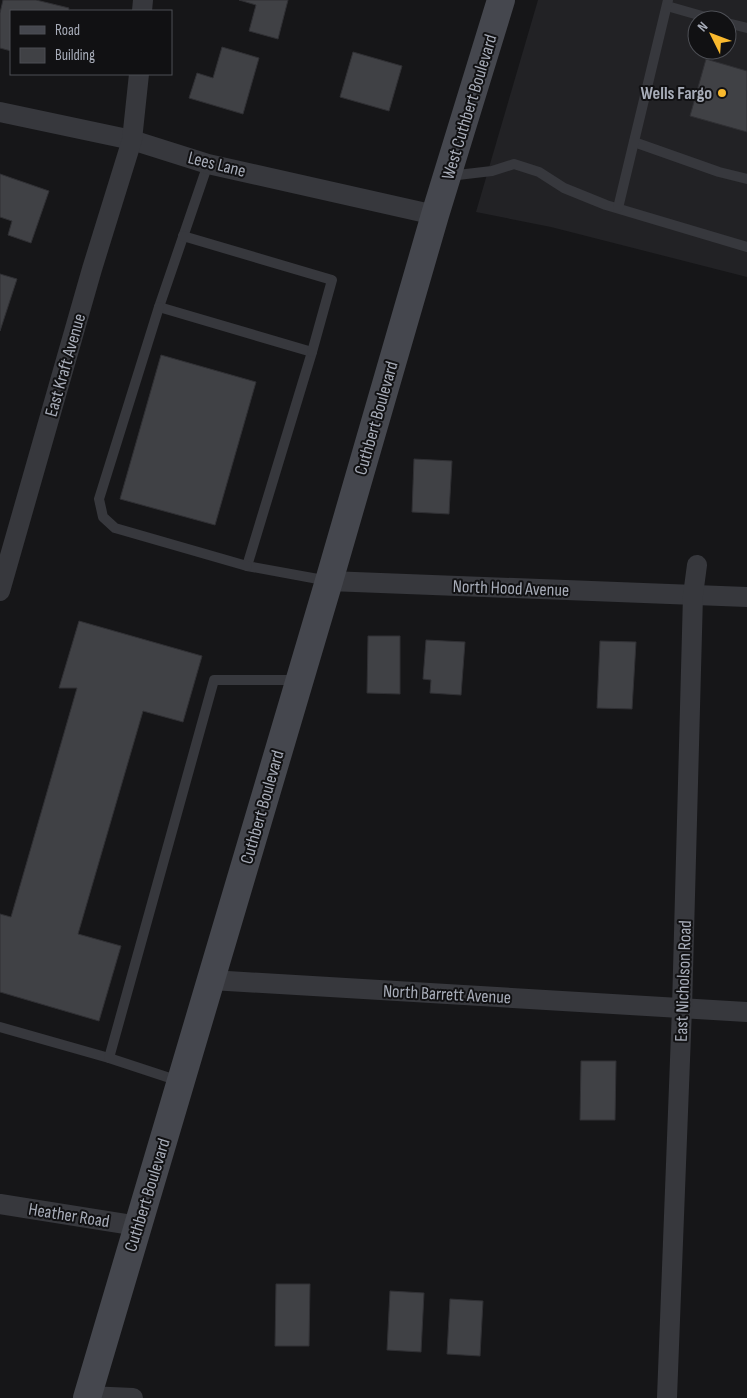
<svg xmlns="http://www.w3.org/2000/svg" width="747" height="1398" font-family="'Sofia Sans Condensed',sans-serif">
  <rect width="100%" height="100%" fill="#161618"/>
  <!-- built -->
  <path fill="#222225" fill-rule="evenodd" d="M 538,0 L 747,0 L 747,277 L 551,227 L 476,212 ZM 697,20 L 727,20 L 727,50 L 697,50 Z"/>
  <!-- building -->
  <g fill="#404145" stroke="#303034">
    <path d="M 3,0 L 36,0 L 69,8 L 68,11 L 11,11 L 11,51 L 0,48 L 0,13 Z"/>
    <path d="M 239,0 L 288,0 L 278,39 L 249,31 L 256,5 Z"/>
    <path d="M 222,47 L 259,58 L 243,114 L 189,98 L 197,73 L 213,78 Z"/>
    <path d="M 353,52 L 402,66 L 389,111 L 340,97 Z"/>
    <path d="M 706,59 L 747,71 L 747,132 L 690,116 Z"/>
    <path d="M 0,174 L 49,191 L 31,243 L 8,235 L 12,221 L 0,217 Z"/>
    <path d="M 0,274 L 17,279 L 0,331 Z"/>
    <path d="M 161,355 L 256,382 L 215,525 L 120,499 Z"/>
    <path d="M 414,459 L 452,461 L 449,514 L 412,512 Z"/>
    <path d="M 79,621 L 202,656 L 183,722 L 143,711 L 78,934 L 121,946 L 99,1021 L 0,992 L 0,914 L 11,917 L 77,688 L 59,688 Z"/>
    <path d="M 368,636 L 400,636 L 400,694 L 367,693 Z"/>
    <path d="M 426,640 L 465,642 L 461,695 L 430,693 L 431,680 L 423,679 Z"/>
    <path d="M 600,641 L 636,642 L 632,709 L 597,708 Z"/>
    <path d="M 581,1061 L 616,1061 L 615,1120 L 580,1120 Z"/>
    <path d="M 276,1284 L 310,1284 L 309,1346 L 275,1346 Z"/>
    <path d="M 390,1291 L 424,1293 L 421,1352 L 387,1350 Z"/>
    <path d="M 450,1299 L 483,1301 L 480,1356 L 447,1354 Z"/>
  </g>
  <g fill="none" stroke-linecap="round" stroke-linejoin="round">
    <!-- service -->
    <g stroke="#37383d" stroke-width="10">
      <path d="M 667,6 L 716,20"/>
      <path d="M 727,23 L 747,28"/>
      <path d="M 634,142 L 719,172 L 747,179"/>
      <path d="M 208,164 L 159,307 L 312,352 L 247,566 L 329,581"/>
      <path d="M 449,176 L 492,171 L 514,164 L 539,172 L 564,188 L 606,205 L 747,247"/>
      <path d="M 618,208 L 668,0"/>
      <path d="M 183,236 L 332,280 L 312,352"/>
      <path d="M 159,307 L 99,499 L 103,517 L 115,528 L 247,566"/>
      <path d="M 0,1027 L 109,1058"/>
      <path d="M 179,1081 L 109,1058 L 214,680 L 299,680"/>
    </g>
    <!-- minor -->
    <g stroke="#37383d" stroke-width="20">
      <path d="M 142,11 L 143,0"/>
      <path d="M 0,112 L 132,140 L 208,164 L 435,215"/>
      <path d="M 329,581 L 747,597"/>
      <path d="M 0,591 L 92,269 L 132,140 L 139,74"/>
      <path d="M 211,980 L 747,1012"/>
      <path d="M 0,1204 L 138,1226"/>
      <path d="M 88,1396 L 133,1398"/>
      <path d="M 667,1398 L 682,1008 L 693,595 L 697,565"/>
    </g>
    <!-- secondary -->
    <path stroke="#45474e" stroke-width="28" d="M 87,1398 L 329,581 L 435,215 L 501,0"/>
  </g>
  <!-- markers -->
  <circle fill="#f9b92e" stroke="#111113" stroke-width="2" cx="722" cy="93" r="5"/>
  <g text-anchor="middle" stroke-width="4" stroke-linejoin="round" paint-order="stroke">
    <!-- poi labels -->
    <g font-size="18" font-weight="bold" fill="#a8adb9" stroke="#111113" text-anchor="end">
      <text x="712" y="99">Wells Fargo</text>
    </g>
    <!-- street labels -->
    <g font-size="18" fill="#a8adb9" stroke="#111113">
      <text transform="translate(469 107) rotate(-73)" y="6">West Cuthbert Boulevard</text>
      <text transform="translate(217 164) rotate(14)" y="6">Lees Lane</text>
      <text transform="translate(65 365) rotate(-74)" y="6">East Kraft Avenue</text>
      <text transform="translate(376 418) rotate(-74)" y="6">Cuthbert Boulevard</text>
      <text transform="translate(511 588) rotate(2)" y="6">North Hood Avenue</text>
      <text transform="translate(262 807) rotate(-74)" y="6">Cuthbert Boulevard</text>
      <text transform="translate(683 981) rotate(-88)" y="6">East Nicholson Road</text>
      <text transform="translate(447 994) rotate(3)" y="6">North Barrett Avenue</text>
      <text transform="translate(147 1195) rotate(-73)" y="6">Cuthbert Boulevard</text>
      <text transform="translate(69 1215) rotate(9)" y="6">Heather Road</text>
    </g>
  </g>
  <!-- legend -->
  <rect x="10" y="10" width="162" height="65" fill="#111113" stroke="#4d4f55"/>
  <rect x="20" y="26" width="25" height="8" fill="#45474e" stroke="#4d4f55"/>
  <text x="55" y="35" font-size="15" fill="#a8adb9">Road</text>
  <rect x="20" y="48" width="25" height="15" fill="#404145" stroke="#4d4f55"/>
  <text x="55" y="60" font-size="15" fill="#a8adb9">Building</text>
  <!-- north arrow -->
  <g transform="translate(712 35) rotate(312)"><circle r="24" fill="#111113" stroke="#4d4f55"/>
  <path d="M0-4L9 19L0 12L-9 19Z" fill="#f9b92e"/>
  <text y="-8" font-size="14" font-weight="bold" text-anchor="middle" fill="#a8adb9">N</text>
  </g>
</svg>
